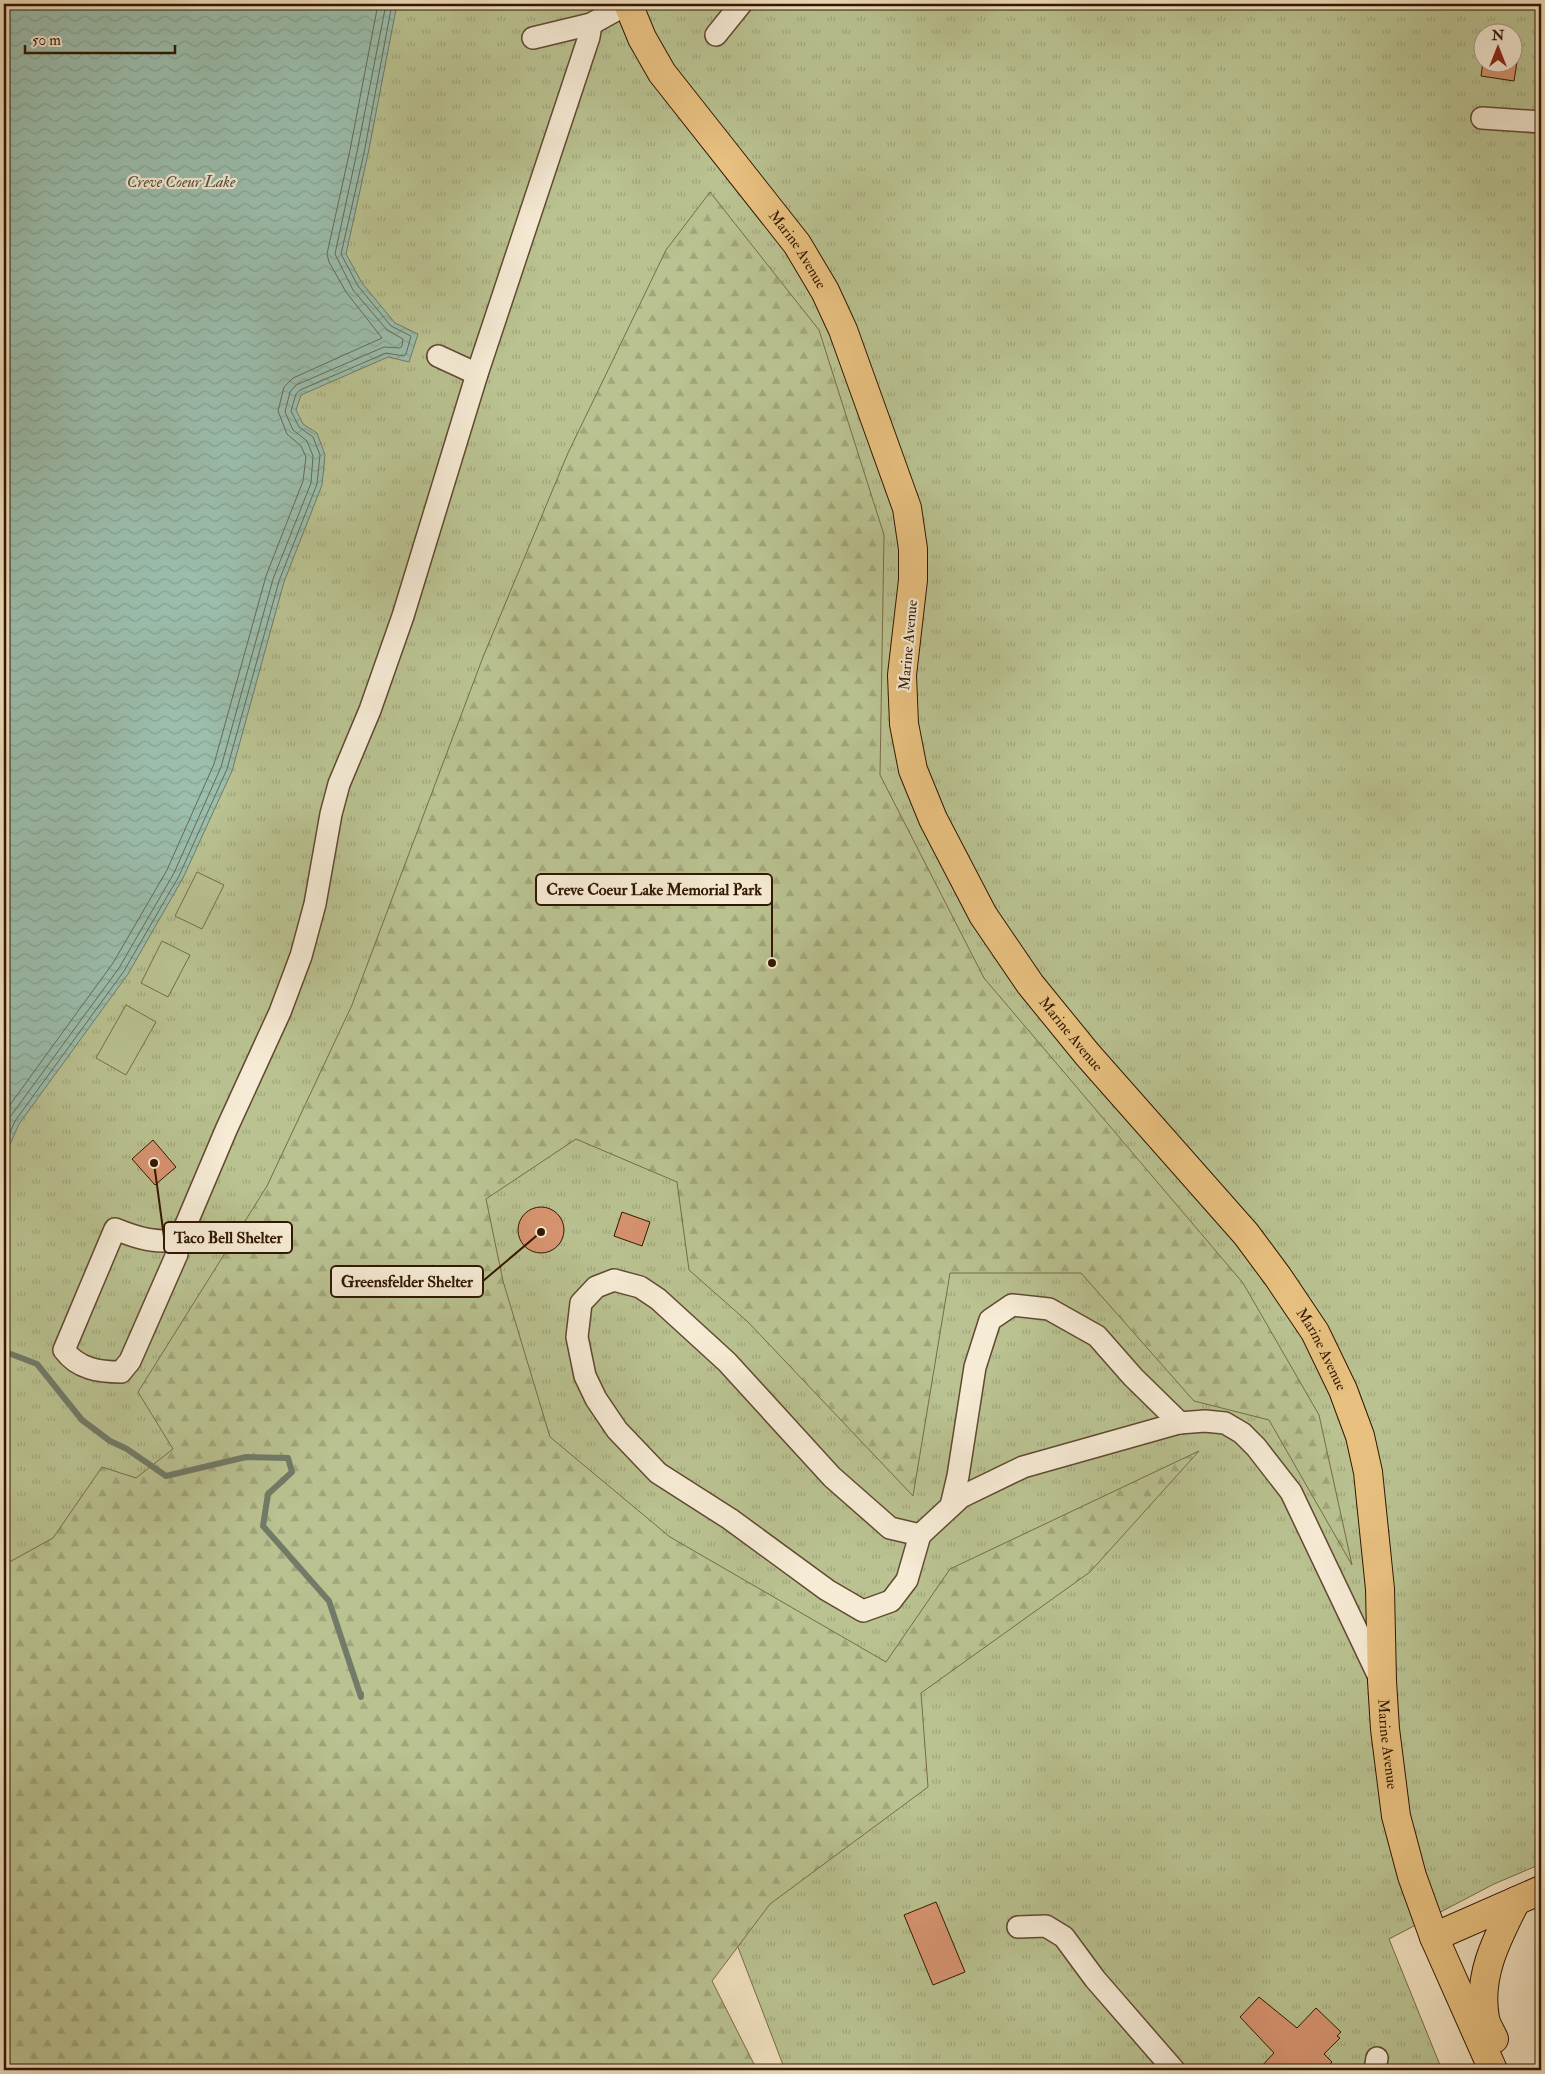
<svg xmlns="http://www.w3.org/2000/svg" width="1545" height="2074" font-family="'IM FELL Double Pica',serif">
  <defs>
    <pattern id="grass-tufts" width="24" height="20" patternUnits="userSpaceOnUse" patternTransform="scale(1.25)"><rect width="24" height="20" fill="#bac291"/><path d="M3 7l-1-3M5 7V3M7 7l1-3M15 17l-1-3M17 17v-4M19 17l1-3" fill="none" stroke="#a0a67b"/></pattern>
    <pattern id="forest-firs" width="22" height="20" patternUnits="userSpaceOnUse" patternTransform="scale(1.25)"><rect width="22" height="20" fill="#bac291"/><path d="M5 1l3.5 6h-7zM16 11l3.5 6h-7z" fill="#a0a67b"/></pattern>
    <pattern id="water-waves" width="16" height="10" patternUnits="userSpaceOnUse" patternTransform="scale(1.25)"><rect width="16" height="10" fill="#9bbead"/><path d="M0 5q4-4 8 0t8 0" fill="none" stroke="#86a393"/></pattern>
  </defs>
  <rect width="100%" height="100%" fill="#f1e0be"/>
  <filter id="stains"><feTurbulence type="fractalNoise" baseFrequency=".004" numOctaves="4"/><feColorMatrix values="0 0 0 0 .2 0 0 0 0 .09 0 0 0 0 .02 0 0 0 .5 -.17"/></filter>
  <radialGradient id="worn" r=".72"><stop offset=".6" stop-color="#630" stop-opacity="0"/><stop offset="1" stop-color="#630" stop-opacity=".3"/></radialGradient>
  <!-- grass -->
  <path fill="url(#grass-tufts)" stroke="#766c48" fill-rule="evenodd" d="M 4,4 L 1541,4 L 1541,1864 L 1494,1884 L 1389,1939 L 1442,2070 L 785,2070 L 708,1869 L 4,2070 ZM 1482,32 L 1512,32 L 1512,62 L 1482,62 Z"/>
  <!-- forest -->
  <path fill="url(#forest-firs)" stroke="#766c48" d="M 710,192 L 819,330 L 884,535 L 880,775 L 984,978 L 1243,1283 L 1319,1415 L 1352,1565 L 1269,1420 L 1194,1401 L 1081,1273 L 950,1273 L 913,1496 L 748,1322 L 689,1270 L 677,1182 L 576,1139 L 486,1199 L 503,1281 L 550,1437 L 670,1537 L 886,1662 L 950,1569 L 1199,1451 L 1090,1572 L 921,1693 L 928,1787 L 770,1904 L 712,1981 L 757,2070 L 4,2070 L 4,1565 L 53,1538 L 102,1467 L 136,1478 L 173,1449 L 138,1392 L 267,1186 L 352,1005 L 483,657 L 568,453 L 666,250 Z"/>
  <!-- garden -->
  <g fill="#bac291" stroke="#766c48">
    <path d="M 197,872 L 224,885 L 202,929 L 175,916 Z"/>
    <path d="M 162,941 L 190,955 L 168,997 L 141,983 Z"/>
    <path d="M 126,1005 L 156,1022 L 126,1075 L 96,1058 Z"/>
  </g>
  <!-- water -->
  <path fill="url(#water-waves)" stroke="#717b68" d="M 4,4 L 397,4 L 368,154 L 346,254 L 362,283 L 395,323 L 418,334 L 409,362 L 388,357 L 301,395 L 296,410 L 303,424 L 317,433 L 325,455 L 322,485 L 284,582 L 232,771 L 183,878 L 128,974 L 19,1124 L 4,1158 Z"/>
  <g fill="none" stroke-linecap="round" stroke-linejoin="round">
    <!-- shore -->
    <g stroke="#666a56" stroke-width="1">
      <path d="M 4,1113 L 113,963 L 167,870 L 214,764 L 266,576 L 303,481 L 306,457 L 301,446 L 287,434 L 278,411 L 284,387 L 293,378 L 382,338 L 346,292 L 329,262 L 327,254 L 350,150 L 378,4"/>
      <path d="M 4,1131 L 10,1117 L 119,968 L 174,873 L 221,767 L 273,579 L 311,483 L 313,456 L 307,441 L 293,430 L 285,412 L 290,392 L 296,385 L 384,347 L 400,348 L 402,346 L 403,339 L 387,330 L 353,290 L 335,254 L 357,152 L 386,4"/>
      <path d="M 4,1146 L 15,1121 L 124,971 L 179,876 L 227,769 L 279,581 L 317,484 L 320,455 L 313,437 L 299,427 L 291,411 L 296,394 L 300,390 L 386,353 L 404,356 L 406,354 L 411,336 L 391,326 L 358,286 L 341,254 L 364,153 L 392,4"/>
    </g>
    <!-- stream -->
    <path stroke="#717b68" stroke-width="6" d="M 11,1354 L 37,1364 L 82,1420 L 110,1441 L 127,1449 L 166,1476 L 246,1457 L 288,1458 L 292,1472 L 268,1494 L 263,1526 L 329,1601 L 361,1697 L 361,1694"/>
  </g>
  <!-- building -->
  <g fill="#d79470" stroke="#311700">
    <path d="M 1483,62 L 1517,62 L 1514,81 L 1481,76 Z"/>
    <path d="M 153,1140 L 176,1167 L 155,1185 L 132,1159 Z"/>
    <circle cx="541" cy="1230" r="23"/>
    <path d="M 622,1212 L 650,1222 L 642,1246 L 614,1236 Z"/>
    <path d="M 936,1902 L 965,1972 L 933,1985 L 904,1915 Z"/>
    <path d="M 1259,1997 L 1297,2028 L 1316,2008 L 1341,2032 L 1337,2036 L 1340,2038 L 1324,2054 L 1332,2062 L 1325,2070 L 1258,2070 L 1274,2053 L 1240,2017 Z"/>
  </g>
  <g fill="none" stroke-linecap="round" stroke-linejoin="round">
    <!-- minor casing -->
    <g stroke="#614930" stroke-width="24">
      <g id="minor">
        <path d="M 716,35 L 741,4"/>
        <path d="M 533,38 L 591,24 L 627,4"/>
        <path d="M 1482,118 L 1541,122"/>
        <path d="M 438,356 L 477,374"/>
        <path d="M 179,1241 C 152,1242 140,1239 115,1229 L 64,1350 C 78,1369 99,1372 121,1372 L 130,1361 L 177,1254 L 179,1241 L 226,1130 L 280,1012 L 301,956 L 315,904 L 331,814 L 339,784 L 370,710 L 403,616 L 477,374 L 589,37 L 591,24"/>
        <path d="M 614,1280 L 640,1287 L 658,1299 L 727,1362 L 832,1477 L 890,1528 L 920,1535 L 907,1580 L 891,1601 L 863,1611 L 827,1590 L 730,1519 L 658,1473 L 617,1430 L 596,1399 L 585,1376 L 577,1337 L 581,1303 L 596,1287 Z"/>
        <path d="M 951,1506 L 958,1476 L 975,1367 L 990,1320 L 1012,1305 L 1049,1309 L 1097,1336 L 1133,1377 L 1180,1423"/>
        <path d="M 920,1535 L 961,1497 L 1023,1467 L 1179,1423 L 1205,1421 L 1225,1423 L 1242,1433 L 1256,1447 L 1291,1492 L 1380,1679"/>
        <path d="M 1018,1927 L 1046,1926 L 1064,1937 L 1095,1979 L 1174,2070"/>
        <path d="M 1375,2070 L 1377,2058"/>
      </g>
    </g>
    <!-- major casing -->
    <g stroke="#311700" stroke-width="30">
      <g id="major">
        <path id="s1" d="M 628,4 L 642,38 L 662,73 L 797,244 L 825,291 L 843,330 L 907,508 L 913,549 L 913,580 L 902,675 L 904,724 L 913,770 L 933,819 L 983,915 L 1030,984 L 1087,1054 L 1246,1234 L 1278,1277 L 1315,1332 L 1343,1390 L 1360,1436 L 1368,1472 L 1380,1589 L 1382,1681 L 1385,1729 L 1396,1816 L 1412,1876 L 1434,1937 L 1493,2070"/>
        <path d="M 1434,1937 L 1541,1890"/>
        <path d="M 1494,2039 C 1491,2032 1486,2025 1485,2018 C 1477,1975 1498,1937 1516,1901"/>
      </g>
    </g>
    <!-- minor -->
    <use href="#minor" stroke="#f6ebd5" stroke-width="21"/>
    <!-- major -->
    <use href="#major" stroke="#e8c07f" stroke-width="28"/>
  </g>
  <g text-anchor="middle" stroke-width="4.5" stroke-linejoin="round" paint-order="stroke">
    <!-- street labels -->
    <g font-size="15" fill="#311700" stroke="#f6ebd5">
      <text dy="5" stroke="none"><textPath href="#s1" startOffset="300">Marine Avenue</textPath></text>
      <text transform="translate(908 645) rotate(-85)" y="5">Marine Avenue</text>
      <text dy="5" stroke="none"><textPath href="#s1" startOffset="1155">Marine Avenue</textPath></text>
      <text dy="5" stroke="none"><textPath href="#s1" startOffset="1559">Marine Avenue</textPath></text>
      <text dy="5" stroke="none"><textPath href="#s1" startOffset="1964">Marine Avenue</textPath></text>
    </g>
    <!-- water labels -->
    <g font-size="16" font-style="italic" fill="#56513d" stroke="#f6ebd5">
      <text x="181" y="187">Creve Coeur Lake</text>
    </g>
  </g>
  <!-- callouts -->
  <path fill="none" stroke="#311700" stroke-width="2" d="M772 963L772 889M154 1163L164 1237M541 1232L483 1281"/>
  <g fill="#311700" stroke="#f6ebd5" stroke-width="2">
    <circle cx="772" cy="963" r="5"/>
    <circle cx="154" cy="1163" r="5"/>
    <circle cx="541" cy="1232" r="5"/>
  </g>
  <g fill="#f6ebd5" stroke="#311700" stroke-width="2">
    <rect x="536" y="874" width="236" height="31" rx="5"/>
    <rect x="164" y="1222" width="128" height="31" rx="5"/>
    <rect x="331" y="1266" width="152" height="31" rx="5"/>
  </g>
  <g font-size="16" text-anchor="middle" font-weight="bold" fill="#311700">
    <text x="654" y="895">Creve Coeur Lake Memorial Park</text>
    <text x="228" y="1243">Taco Bell Shelter</text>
    <text x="407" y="1287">Greensfelder Shelter</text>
  </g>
  <!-- margin -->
  <rect width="1545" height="2074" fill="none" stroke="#f1e0be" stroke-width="20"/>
  <rect x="5" y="5" width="1535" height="2064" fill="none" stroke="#311700" stroke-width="2.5"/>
  <rect x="10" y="10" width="1525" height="2054" fill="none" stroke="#311700"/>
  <!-- north arrow -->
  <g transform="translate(1498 48)"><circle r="24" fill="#f6ebd5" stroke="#a79680"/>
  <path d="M0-4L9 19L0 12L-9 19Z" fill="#8f2418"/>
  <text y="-8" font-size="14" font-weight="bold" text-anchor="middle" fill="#311700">N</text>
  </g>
  <!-- scale -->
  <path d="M25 45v8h150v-8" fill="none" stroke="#311700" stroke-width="2.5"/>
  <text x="32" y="45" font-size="15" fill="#311700" stroke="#f6ebd5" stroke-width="4" paint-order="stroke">50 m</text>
  <rect width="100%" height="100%" filter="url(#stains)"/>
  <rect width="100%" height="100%" fill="url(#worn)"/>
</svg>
